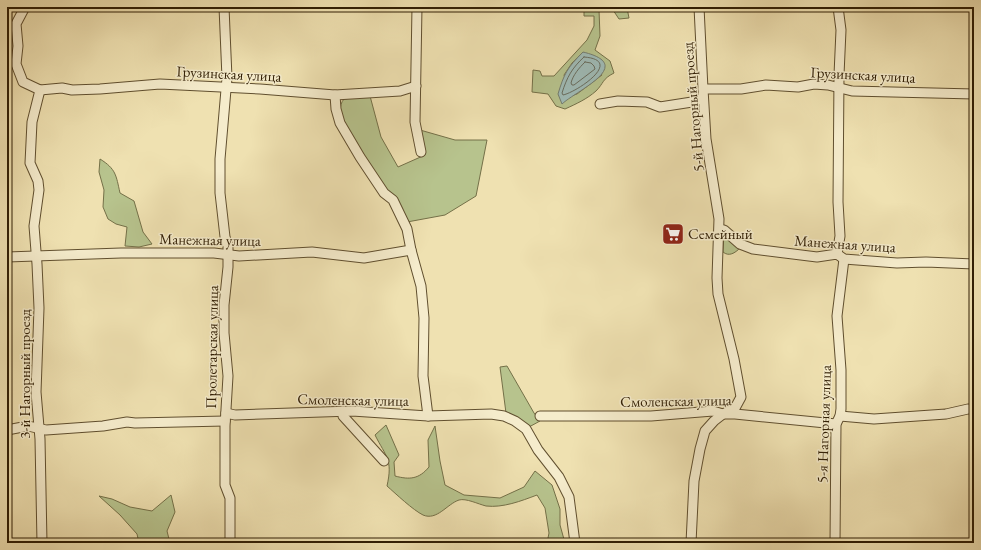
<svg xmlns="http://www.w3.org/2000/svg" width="981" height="550" font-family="'EB Garamond',serif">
  <rect width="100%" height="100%" fill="#efe1b1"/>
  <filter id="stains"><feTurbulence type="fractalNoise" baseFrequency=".005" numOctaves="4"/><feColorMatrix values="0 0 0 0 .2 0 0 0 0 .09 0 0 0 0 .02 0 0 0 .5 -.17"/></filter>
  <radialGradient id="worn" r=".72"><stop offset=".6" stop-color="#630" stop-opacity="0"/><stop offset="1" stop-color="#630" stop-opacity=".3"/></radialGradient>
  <!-- green -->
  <g fill="#b7c38d" stroke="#747048" fill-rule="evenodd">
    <path d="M 584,7 L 610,7 L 599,10 L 600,36 L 595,50 L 610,61 L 614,73 C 602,79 604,83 596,91 C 587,99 576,104 565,109 L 556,106 L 548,94 L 532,92 L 533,70 L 540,71 L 542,76 L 554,76 L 587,40 L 594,26 L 594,16 L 584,16 ZM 583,52 L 602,75 L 577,94 L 570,96 L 564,75 L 572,63 Z"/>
    <path d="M 611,7 L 630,7 L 627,8 L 629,18 L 619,19 Z"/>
    <path d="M 370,96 L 381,137 L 398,167 L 425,155 L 420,130 L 455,140 L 487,140 L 476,196 L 445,215 L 407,222 L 343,122 C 341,114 338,106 344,99 Z"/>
    <path d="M 100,159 C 116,169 116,175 120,193 L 134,201 L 143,232 L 152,244 L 139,247 L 125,246 L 127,227 L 116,224 L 108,219 L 103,207 L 104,190 L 99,172 Z"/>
    <path d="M 724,233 L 740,248 C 735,253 729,257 723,252 Z"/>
    <path d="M 507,366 L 534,413 L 540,421 L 529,427 L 506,413 L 500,367 Z"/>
    <path d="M 386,425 L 399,455 L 394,462 L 395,476 C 410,480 419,479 429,467 L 428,440 L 435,426 L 440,461 L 445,485 L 464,495 L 500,498 L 524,487 L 535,471 L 552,485 L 560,509 L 560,525 L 565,543 L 547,543 L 549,533 L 545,508 L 537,495 C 521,501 503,508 486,506 C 478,504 466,498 459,500 C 447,504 437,521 423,515 C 413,510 396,494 387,486 C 393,459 386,457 375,435 Z"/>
    <path d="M 171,495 L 175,512 L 167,531 L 170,543 L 139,543 L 137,534 L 120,515 L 99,496 L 112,499 L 130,507 L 152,511 Z"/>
  </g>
  <!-- water -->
  <path fill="#9fbbb7" stroke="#737c6f" d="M 583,52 C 637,65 577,90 562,104 L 558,94 C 564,74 567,68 583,52 Z"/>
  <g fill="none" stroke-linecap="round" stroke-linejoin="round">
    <!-- shore -->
    <g stroke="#686c5e" stroke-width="1">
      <path d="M 584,57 C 625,60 577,92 563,95 L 562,93 C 567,77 572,68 584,57 Z"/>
      <path d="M 585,62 L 591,63 L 594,66 L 595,69 L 574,85 L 572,85 L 571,83 C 573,75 579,68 585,62 Z"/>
    </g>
    <!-- minor casing -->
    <g stroke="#604f2f" stroke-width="11">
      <g id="minor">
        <path d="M 25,7 L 16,24 L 18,46 L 16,64 L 23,82 L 40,90 L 32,122 L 30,163 L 38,181 L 39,190 L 34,226 L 37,264 L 39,308 L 36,392 L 40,439 L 42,543"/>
        <path d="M 224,7 L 227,78 L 220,159 L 220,193 L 225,237 L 228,246 L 228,267 L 224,305 L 224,333 L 228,376 L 225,426 L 225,485 L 230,498 L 230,543"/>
        <path d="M 417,7 L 415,122 L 421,152"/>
        <path d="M 703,89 L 741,89 L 766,85 L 798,87 L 814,84 L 828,85 L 852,91 L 974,94"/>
        <path d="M 40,90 L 62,88 L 72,90 L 100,89 L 160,84 L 260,89 L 335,95 L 400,91 L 416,86"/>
        <path d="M 335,95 L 336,109 L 340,123 L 360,157 L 384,193 L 393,200 L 407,229 L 411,250 L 421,286 L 424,318 L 423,376 L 428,416"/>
        <path d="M 600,104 L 618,101 L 647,102 L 660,107 L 692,102 L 703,98"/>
        <path d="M 720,229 L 724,230 L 740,244 L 753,249 L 817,257 L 837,254 L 844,259 L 897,263 L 926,262 L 974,264"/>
        <path d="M 837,254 L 840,236 L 838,202 L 839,75 L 841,30 L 838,7"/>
        <path d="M 7,257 L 121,253 L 214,253 L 239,256 L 312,252 L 364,258 L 411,250"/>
        <path d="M 343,411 L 343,416 L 384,461"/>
        <path d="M 226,413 L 235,415 L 352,411 L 428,416 L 491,414 L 504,416 L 515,421 L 526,429 L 538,450 L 559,477 L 569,497 L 575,543"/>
        <path d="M 540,416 L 651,416 L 713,411 L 723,414 L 735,414 L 836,424"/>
        <path d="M 840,416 L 874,419 L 946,414 L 968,409 L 974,409"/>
        <path d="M 7,430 L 28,426 L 46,430 L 103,426 L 127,422 L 135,423 L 225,421"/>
        <path d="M 691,543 L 694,481 L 700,449 L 705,431 L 714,421 L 723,414 L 735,408 L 741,397 L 734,359 L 718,294 L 717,278 L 719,219 L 706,139 L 703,89 L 699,7"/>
        <path d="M 835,543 L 836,424 L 840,416 L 841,409 L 841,370 L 837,316 L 844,259"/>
      </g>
    </g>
    <!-- minor -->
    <use href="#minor" stroke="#f5eccc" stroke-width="9"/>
  </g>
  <!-- icons -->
  <defs>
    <g id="supermarket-square" transform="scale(1.15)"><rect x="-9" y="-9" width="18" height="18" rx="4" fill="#8f2418" stroke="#f5eccc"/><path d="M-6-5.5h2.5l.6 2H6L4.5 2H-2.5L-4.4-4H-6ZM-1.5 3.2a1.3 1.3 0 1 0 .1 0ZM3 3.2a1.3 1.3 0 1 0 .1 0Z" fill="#fff"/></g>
  </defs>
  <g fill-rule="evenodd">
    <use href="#supermarket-square" x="673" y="234"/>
  </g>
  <g text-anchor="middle" stroke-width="3" stroke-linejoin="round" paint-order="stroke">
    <!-- street labels -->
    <g font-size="15" fill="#301e04" stroke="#f5eccc">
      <text transform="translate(229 74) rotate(3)" y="5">Грузинская улица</text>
      <text transform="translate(863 75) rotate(3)" y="5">Грузинская улица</text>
      <text transform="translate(693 107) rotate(-95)" y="5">5-й Нагорный проезд</text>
      <text transform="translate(210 240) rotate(1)" y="5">Манежная улица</text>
      <text transform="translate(845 244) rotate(4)" y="5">Манежная улица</text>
      <text transform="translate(212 347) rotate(-89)" y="5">Пролетарская улица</text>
      <text transform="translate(25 374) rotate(-90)" y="5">3-й Нагорный проезд</text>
      <text transform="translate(353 400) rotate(1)" y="5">Смоленская улица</text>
      <text transform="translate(676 401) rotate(-1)" y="5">Смоленская улица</text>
      <text transform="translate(824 424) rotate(-88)" y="5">5-я Нагорная улица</text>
    </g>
    <!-- poi labels -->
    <g font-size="15" fill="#301e04" stroke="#f5eccc" text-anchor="start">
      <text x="688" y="239">Семейный</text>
    </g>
  </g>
  <!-- margin -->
  <rect width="981" height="550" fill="none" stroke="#efe1b1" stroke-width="24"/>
  <rect x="8" y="8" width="965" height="534" fill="none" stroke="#301e04" stroke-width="2"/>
  <rect x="12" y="12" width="957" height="526" fill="none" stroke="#301e04"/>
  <rect width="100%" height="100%" filter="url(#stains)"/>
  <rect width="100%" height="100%" fill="url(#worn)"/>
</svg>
